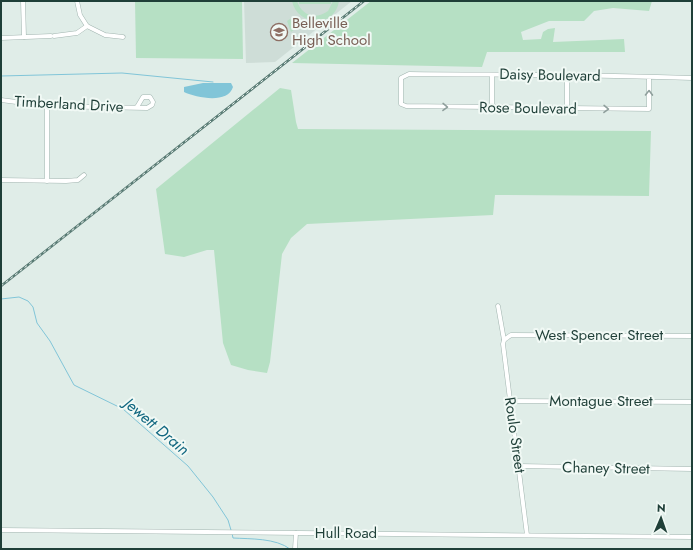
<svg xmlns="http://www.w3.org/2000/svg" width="693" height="550" font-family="Jost,sans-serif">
  <rect width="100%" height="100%" fill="#e0ede8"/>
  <!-- built -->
  <path fill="#ceddd7" d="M 244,1 L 352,1 L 275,62 L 246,63 Z"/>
  <!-- green -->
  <g fill="#b6e0c4">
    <path d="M 135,1 L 242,1 L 243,59 L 136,58 Z"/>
    <path d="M 292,1 L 297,1 C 302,16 316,20 328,11 L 333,1 L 339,1 C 335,29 297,26 292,1 Z"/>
    <rect x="299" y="1" width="32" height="3"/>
    <path d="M 371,1 L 652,1 L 649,11 L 613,8 L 594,11 L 584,21 L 549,21 L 521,32 L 523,40 L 541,39 L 543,32 L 548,29 L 555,28 L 553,42 L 624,39 L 625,52 L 487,52 L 482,67 L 292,63 Z"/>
    <path d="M 290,19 L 299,26 L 291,32 L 287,21 Z"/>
    <path d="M 280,88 L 291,90 L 296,122 L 298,129 L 651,131 L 649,196 L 495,195 L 493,215 L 307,224 L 291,238 L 282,254 L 270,362 L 267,373 L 248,370 L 231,365 L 223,343 L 214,250 L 207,250 L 184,257 L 165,254 L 156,189 Z"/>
  </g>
  <!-- water -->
  <path fill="#81c5d8" d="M 203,83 L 231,83 L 233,87 C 228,104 197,98 184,92 L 184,87 Z"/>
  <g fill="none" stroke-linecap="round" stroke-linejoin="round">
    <!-- stream -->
    <g stroke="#81c5d8" stroke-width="1">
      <path d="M 1,76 L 122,73 L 213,82"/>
      <path d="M 1,299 L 19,297 L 28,301 L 33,307 L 37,323 L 50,341 L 74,385 L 123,409 L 188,466 L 213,497 L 228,520 L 231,530"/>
      <path d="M 232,533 L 233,538 C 250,539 276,538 290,549"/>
    </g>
    <!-- minor casing -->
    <g stroke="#a2b5b0" stroke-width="5">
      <g id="minor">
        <path d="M 23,1 L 24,37"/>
        <path d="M 77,1 L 80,15 L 87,26"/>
        <path d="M 54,36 L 77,33 L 87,26 L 105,35 L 123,37"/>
        <path d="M 1,38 L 51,36"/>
        <path d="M 492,75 L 492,107"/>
        <path d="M 567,75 L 567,109"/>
        <path d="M 649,77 L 649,109 L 406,106 L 401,104 L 401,78 L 409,74 C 503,75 598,74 692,78"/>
        <path d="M 1,100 L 47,106 L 147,108 L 152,105 L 153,102 L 150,97 L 143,97 L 137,107"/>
        <path d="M 47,106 L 47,181"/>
        <path d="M 1,180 L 66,181 L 78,180 L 84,175"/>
        <path d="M 498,306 L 504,340"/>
        <path d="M 510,401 L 692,402"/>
        <path d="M 519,466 L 692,469"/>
        <path d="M 1,530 L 692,537"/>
        <path d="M 527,535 L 503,344 L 504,340 L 511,335 L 692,336"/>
        <path d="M 295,549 L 296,533"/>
      </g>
    </g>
    <!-- minor -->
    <use href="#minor" stroke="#fff" stroke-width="4"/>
    <!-- rail casing -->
    <g stroke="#597b74" stroke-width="2.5">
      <path id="rail" d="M 1,286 L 364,1"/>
    </g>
    <!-- rail -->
    <use href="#rail" stroke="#f1f9f5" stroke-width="1" stroke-dasharray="3" stroke-linecap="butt"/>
  </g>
  <!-- one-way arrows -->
  <defs><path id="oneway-chevron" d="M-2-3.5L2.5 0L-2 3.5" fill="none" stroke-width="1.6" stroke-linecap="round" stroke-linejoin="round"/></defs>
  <g stroke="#8f9f9c">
    <use href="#oneway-chevron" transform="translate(649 93) rotate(-89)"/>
    <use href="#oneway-chevron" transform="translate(445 107) rotate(1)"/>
    <use href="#oneway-chevron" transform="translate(606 109) rotate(1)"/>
  </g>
  <!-- icons -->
  <defs>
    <g id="school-ring" transform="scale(0.9)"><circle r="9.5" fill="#f1f9f5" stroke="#8d6e63" stroke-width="1.5"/><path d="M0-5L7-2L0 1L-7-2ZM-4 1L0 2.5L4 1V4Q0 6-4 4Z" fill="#8d6e63"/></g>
  </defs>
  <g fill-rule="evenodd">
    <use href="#school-ring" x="279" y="32"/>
  </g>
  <g text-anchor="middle" stroke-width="4" stroke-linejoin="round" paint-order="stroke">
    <!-- education labels -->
    <g font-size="15" fill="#785e54" stroke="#f1f9f5" text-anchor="start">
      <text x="292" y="28">Belleville<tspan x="292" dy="17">High School</tspan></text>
    </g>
    <!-- street labels -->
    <g font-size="15" fill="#1f3f38" stroke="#f1f9f5">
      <text transform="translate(550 75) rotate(1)" y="5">Daisy Boulevard</text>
      <text transform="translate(69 104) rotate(3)" y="5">Timberland Drive</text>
      <text transform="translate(528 108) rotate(1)" y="5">Rose Boulevard</text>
      <text x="599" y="340">West Spencer Street</text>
      <text x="601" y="406">Montague Street</text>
      <text transform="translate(515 435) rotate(82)" y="5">Roulo Street</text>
      <text transform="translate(606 468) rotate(1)" y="5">Chaney Street</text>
      <text x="346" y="538">Hull Road</text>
    </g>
    <!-- water labels -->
    <g font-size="16" font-style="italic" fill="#126881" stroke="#f1f9f5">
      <text transform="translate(157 426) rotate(40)" y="6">Jewett Drain</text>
    </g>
  </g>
  <!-- border -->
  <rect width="693" height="550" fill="none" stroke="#1f3f38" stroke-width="4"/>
  <!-- north arrow -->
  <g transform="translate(661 518) rotate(2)" stroke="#f1f9f5" stroke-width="3" paint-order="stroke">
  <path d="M0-3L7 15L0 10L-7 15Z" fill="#1f3f38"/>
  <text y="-6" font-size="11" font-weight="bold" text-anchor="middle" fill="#1f3f38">N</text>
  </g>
</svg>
